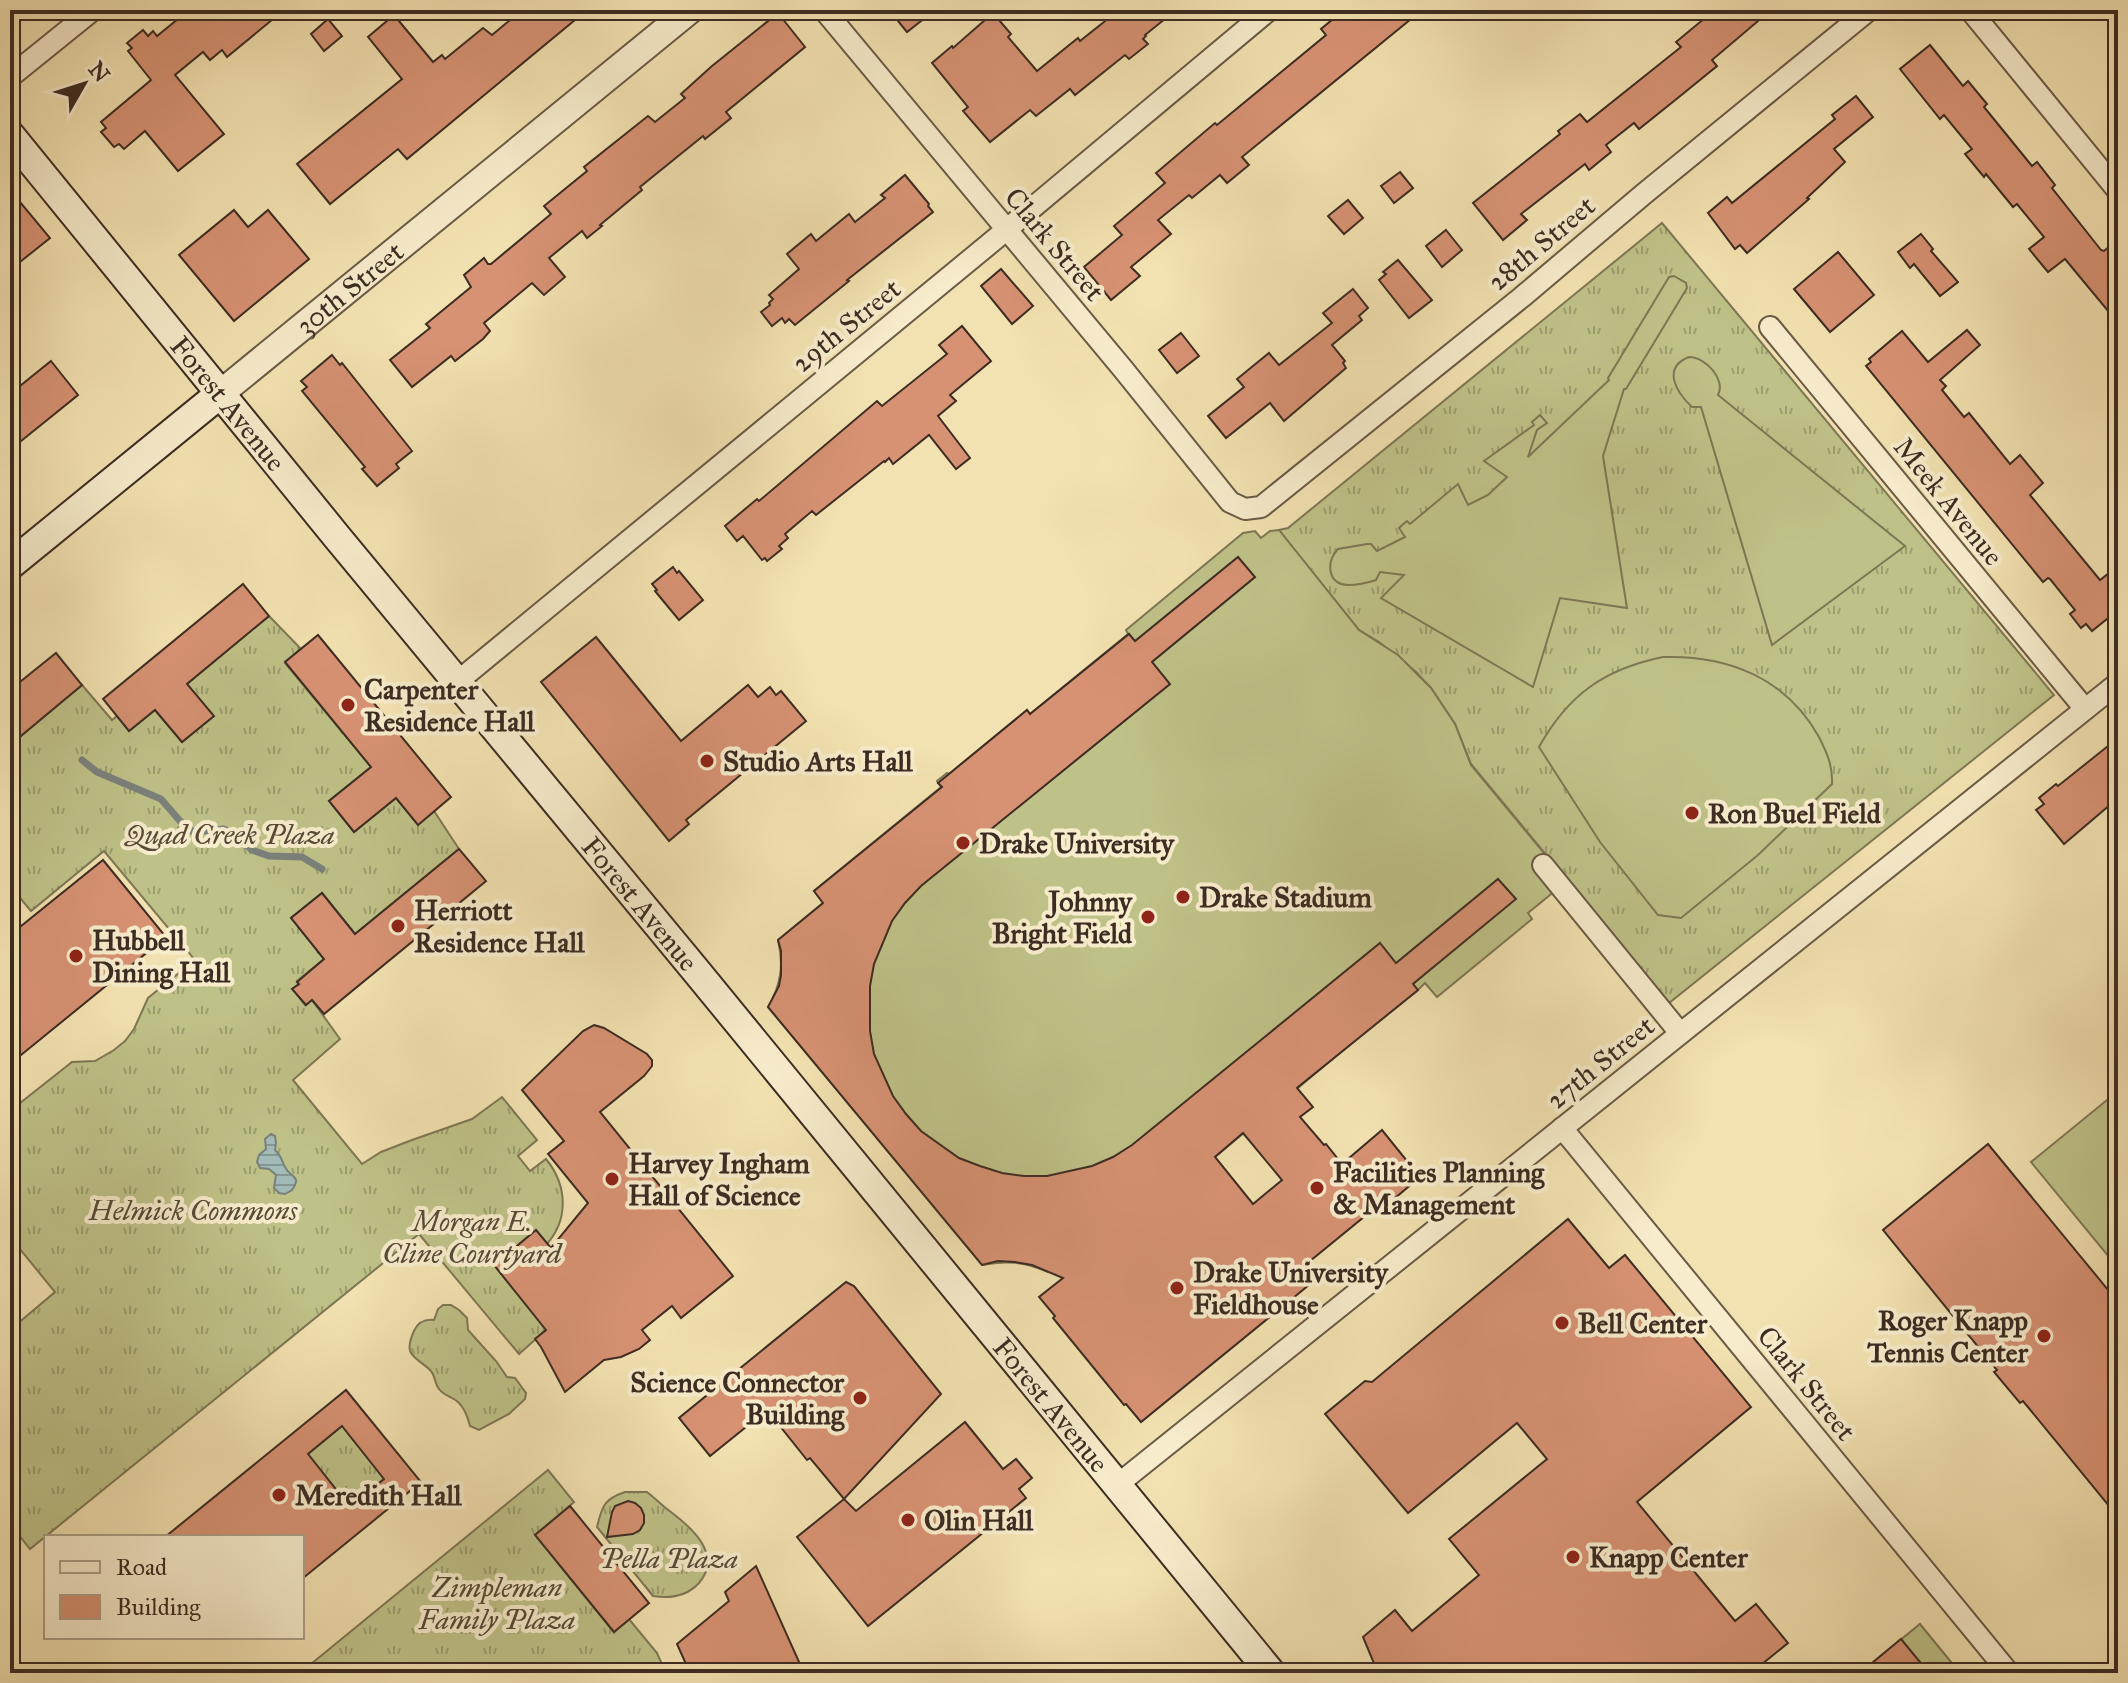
<svg xmlns="http://www.w3.org/2000/svg" width="2128" height="1683" font-family="'IM FELL Great Primer',serif">
  <defs>
    <pattern id="grass-tufts" width="24" height="20" patternUnits="userSpaceOnUse" patternTransform="scale(2)"><rect width="24" height="20" fill="#bfc288"/><path d="M3 7l-1-3M5 7V3M7 7l1-3M15 17l-1-3M17 17v-4M19 17l1-3" fill="none" stroke="#9c9e6f"/></pattern>
    <pattern id="water-rules" width="6" height="5" patternUnits="userSpaceOnUse" patternTransform="scale(2)"><rect width="6" height="5" fill="#a2bab8"/><path d="M0 2.5h6" fill="none" stroke="#859795"/></pattern>
  </defs>
  <rect width="100%" height="100%" fill="#f3e2b1"/>
  <filter id="stains"><feTurbulence type="fractalNoise" baseFrequency=".0025" numOctaves="4"/><feColorMatrix values="0 0 0 0 .2 0 0 0 0 .09 0 0 0 0 .02 0 0 0 .5 -.17"/></filter>
  <radialGradient id="worn" r=".72"><stop offset=".6" stop-color="#630" stop-opacity="0"/><stop offset="1" stop-color="#630" stop-opacity=".3"/></radialGradient>
  <!-- grass -->
  <g fill="url(#grass-tufts)" stroke="#7e7756" stroke-width="2">
    <path d="M 1662,223 L 2054,695 L 1669,1003 L 1471,764 L 1455,724 L 1431,688 L 1415,671 L 1379,642 L 1359,630 L 1279,530 L 1288,528 Z"/>
    <path d="M 269,616 L 301,649 L 285,663 L 371,767 L 329,801 L 354,832 L 396,798 L 418,824 L 434,811 L 459,849 L 355,934 L 322,893 L 291,918 L 324,959 L 297,981 L 299,984 L 293,989 L 305,1005 L 312,1000 L 340,1039 L 293,1080 L 362,1164 L 381,1152 L 412,1140 L 472,1119 L 502,1097 L 537,1140 L 518,1156 L 530,1171 L 546,1159 C 568,1186 569,1221 545,1246 L 538,1233 L 533,1233 L 494,1265 L 546,1330 L 519,1354 L 419,1234 L 30,1549 L 10,1524 L 10,1330 L 55,1292 L 10,1237 L 10,1111 L 72,1062 L 95,1061 L 114,1050 L 125,1041 L 134,1029 L 148,998 L 195,960 L 104,851 L 31,911 L 10,886 L 10,745 L 82,685 L 112,720 L 117,716 L 129,731 L 155,710 L 182,742 L 213,716 L 187,684 Z"/>
    <path d="M 443,1305 L 451,1305 L 459,1310 L 467,1318 L 468,1330 L 496,1361 L 507,1377 L 515,1378 L 526,1393 L 525,1399 L 509,1414 L 479,1430 L 470,1426 C 468,1418 465,1409 459,1403 C 453,1397 444,1396 439,1389 C 434,1383 436,1377 431,1371 C 416,1356 402,1357 414,1331 C 418,1322 424,1319 434,1320 L 438,1309 Z"/>
    <path d="M 342,1426 L 384,1479 L 350,1507 L 308,1454 Z"/>
    <path d="M 548,1470 L 574,1502 L 535,1535 L 613,1631 L 629,1619 L 657,1653 L 666,1673 L 300,1673 Z"/>
    <path d="M 625,1492 L 647,1492 C 655,1498 662,1506 671,1512 C 692,1528 723,1555 699,1583 C 687,1596 671,1599 653,1596 L 597,1527 C 602,1506 604,1499 625,1492 Z"/>
  </g>
  <!-- pitch -->
  <g fill="#bfc288" stroke="#7e7756" stroke-width="2">
    <path d="M 1674,276 L 1686,283 L 1687,288 L 1626,389 L 1624,389 L 1603,456 L 1627,608 L 1560,598 L 1533,687 L 1381,598 L 1404,575 L 1380,572 L 1376,580 C 1367,583 1357,585 1348,585 C 1327,584 1326,562 1338,549 L 1367,544 L 1371,544 L 1377,551 L 1405,537 L 1399,528 L 1407,521 L 1410,524 L 1458,484 L 1468,505 L 1488,495 L 1507,477 L 1484,461 L 1534,425 L 1532,422 L 1540,415 L 1547,423 L 1537,430 L 1528,457 L 1609,380 L 1608,378 L 1669,277 Z"/>
    <path d="M 1689,357 C 1706,357 1726,380 1718,395 L 1905,546 L 1772,645 L 1701,407 L 1692,407 C 1677,393 1661,368 1689,357 Z"/>
    <path d="M 1279,530 L 1359,630 L 1398,655 L 1431,688 L 1455,724 L 1471,765 L 1567,881 L 1528,913 L 1532,919 L 1437,997 L 1425,983 L 1418,990 L 1341,1052 L 1215,1157 L 1081,1245 L 1048,1272 C 1025,1262 1006,1260 982,1265 L 768,1007 C 781,985 784,965 778,940 L 823,903 L 814,891 L 941,787 L 937,781 L 947,773 L 949,774 L 1027,710 L 1030,714 L 1128,634 L 1126,630 L 1243,533 L 1255,531 L 1261,538 L 1270,531 Z"/>
    <path d="M 1663,657 C 1728,655 1786,678 1819,737 C 1827,753 1833,766 1832,784 L 1758,855 L 1681,918 L 1658,915 L 1600,842 L 1539,747 C 1568,695 1604,669 1663,657 Z"/>
    <path d="M 2118,1091 L 2118,1268 L 2031,1162 Z"/>
    <path d="M 1920,1624 L 1960,1673 L 1860,1673 Z"/>
  </g>
  <!-- water -->
  <path fill="url(#water-rules)" stroke="#7a817c" stroke-width="2" d="M 271,1134 L 275,1136 L 276,1143 L 275,1150 C 282,1156 281,1160 285,1167 C 291,1179 302,1175 292,1190 L 285,1194 L 279,1193 L 274,1188 L 276,1175 L 269,1169 L 260,1168 L 257,1162 L 259,1155 L 266,1149 L 265,1139 Z"/>
  <g fill="none" stroke-linecap="round" stroke-linejoin="round">
    <!-- stream -->
    <path stroke="#7a817c" stroke-width="7" d="M 82,760 L 97,772 L 161,799 L 180,821 L 193,832 L 224,829 L 236,836 L 252,850 L 269,856 L 302,857 L 322,869"/>
  </g>
  <!-- building -->
  <g fill="#d79273" stroke="#3d2c23" stroke-width="2" fill-rule="evenodd">
    <path d="M 189,10 L 284,10 L 227,57 L 222,50 L 210,60 L 203,52 L 175,75 L 224,134 L 178,171 L 145,131 L 124,149 L 119,144 L 114,147 L 101,132 L 106,128 L 101,122 L 151,80 L 128,51 L 132,48 L 127,43 L 143,30 L 148,36 L 153,31 L 157,36 Z"/>
    <path d="M 522,10 L 587,10 L 407,159 L 398,149 L 330,204 L 297,164 L 402,79 L 368,37 L 394,15 L 433,62 L 442,55 L 445,59 L 483,28 L 492,35 Z"/>
    <path d="M 889,10 L 935,10 L 907,32 Z"/>
    <path d="M 1119,10 L 1176,10 L 1145,35 L 1146,36 L 1143,39 L 1148,44 L 1129,59 L 1125,55 L 1075,95 L 1070,89 L 1036,116 L 1030,110 L 990,142 L 963,111 L 968,107 L 932,63 L 952,46 L 953,48 L 993,13 L 1011,34 L 1008,37 L 1037,71 L 1078,38 L 1080,41 Z"/>
    <path d="M 1344,10 L 1422,10 L 1242,157 L 1249,165 L 1227,183 L 1220,175 L 1192,198 L 1189,195 L 1158,220 L 1171,234 L 1131,267 L 1140,276 L 1111,300 L 1084,267 L 1122,235 L 1114,226 L 1165,183 L 1156,173 L 1215,123 L 1217,125 L 1326,35 L 1321,29 Z"/>
    <path d="M 1698,10 L 1771,10 L 1712,60 L 1717,66 L 1679,97 L 1639,129 L 1634,123 L 1606,145 L 1611,152 L 1589,170 L 1585,164 L 1521,214 L 1527,220 L 1503,240 L 1473,203 L 1560,134 L 1558,131 L 1580,114 L 1587,122 L 1681,47 L 1676,42 L 1705,18 Z"/>
    <path d="M 778,13 L 805,47 L 726,112 L 731,118 L 705,139 L 703,136 L 640,187 L 642,190 L 600,225 L 602,226 L 587,238 L 582,231 L 549,258 L 565,277 L 544,295 L 532,283 L 484,323 L 490,331 L 483,339 L 455,361 L 451,356 L 412,387 L 390,360 L 430,328 L 426,324 L 471,287 L 464,275 L 484,258 L 488,264 L 491,264 L 551,214 L 544,206 L 587,171 L 584,167 L 648,116 L 655,122 L 685,98 L 681,94 L 712,66 Z"/>
    <path d="M 328,19 L 342,36 L 324,51 L 311,34 Z"/>
    <path d="M 1930,45 L 1963,86 L 1968,81 L 1987,104 L 1984,107 L 2032,166 L 2037,162 L 2055,185 L 2052,188 L 2101,250 L 2104,251 L 2110,246 L 2118,256 L 2118,323 L 2065,259 L 2048,272 L 2029,249 L 2044,237 L 2017,204 L 2013,207 L 1986,174 L 1984,177 L 1965,154 L 1972,149 L 1944,115 L 1940,119 L 1900,69 Z"/>
    <path d="M 1856,96 L 1873,117 L 1834,149 L 1845,162 L 1807,198 L 1809,199 L 1747,253 L 1740,245 L 1735,249 L 1708,213 L 1727,197 L 1732,203 L 1835,119 L 1832,115 Z"/>
    <path d="M 1400,172 L 1413,188 L 1394,203 L 1381,186 Z"/>
    <path d="M 905,175 L 929,204 L 928,206 L 933,212 L 847,280 L 849,281 L 795,325 L 789,319 L 785,323 L 782,318 L 772,326 L 761,312 L 770,305 L 769,303 L 773,299 L 769,295 L 799,269 L 787,254 L 811,234 L 816,241 L 849,214 L 855,222 L 885,198 L 881,195 Z"/>
    <path d="M 10,190 L 50,238 L 10,270 Z"/>
    <path d="M 1348,200 L 1363,218 L 1344,234 L 1328,216 Z"/>
    <path d="M 234,210 L 248,227 L 268,210 L 309,259 L 234,321 L 179,255 Z"/>
    <path d="M 1446,230 L 1462,250 L 1442,267 L 1426,246 Z"/>
    <path d="M 1921,234 L 1933,249 L 1931,251 L 1958,282 L 1940,296 L 1914,264 L 1910,268 L 1898,252 Z"/>
    <path d="M 1838,252 L 1874,295 L 1830,332 L 1794,289 Z"/>
    <path d="M 1398,260 L 1432,300 L 1409,318 L 1379,280 L 1386,274 L 1383,272 Z"/>
    <path d="M 1001,269 L 1033,306 L 1012,324 L 981,286 Z"/>
    <path d="M 1353,289 L 1368,308 L 1359,316 L 1362,320 L 1332,345 L 1345,361 L 1343,363 L 1346,368 L 1284,421 L 1270,403 L 1226,438 L 1208,416 L 1244,387 L 1237,379 L 1269,353 L 1279,365 L 1332,323 L 1323,313 Z"/>
    <path d="M 962,326 L 991,361 L 950,395 L 956,401 L 938,416 L 970,458 L 956,469 L 929,435 L 893,464 L 889,458 L 885,462 L 884,461 L 816,515 L 812,511 L 785,534 L 788,538 L 779,546 L 782,549 L 767,561 L 765,558 L 762,560 L 743,536 L 737,541 L 725,526 L 757,499 L 759,501 L 877,401 L 882,406 L 947,354 L 939,345 Z"/>
    <path d="M 1967,330 L 1980,345 L 1940,380 L 1946,386 L 1942,390 L 1964,417 L 1969,413 L 2010,464 L 2020,455 L 2043,483 L 2030,495 L 2100,580 L 2118,566 L 2118,610 L 2092,631 L 2086,624 L 2081,628 L 2070,614 L 2075,610 L 2050,579 L 2048,578 L 2043,582 L 1866,366 L 1871,362 L 1869,359 L 1902,331 L 1928,362 Z"/>
    <path d="M 1181,333 L 1199,356 L 1177,373 L 1159,350 Z"/>
    <path d="M 332,355 L 340,365 L 342,363 L 412,451 L 396,464 L 399,468 L 377,486 L 362,469 L 365,467 L 302,391 L 307,387 L 301,381 Z"/>
    <path d="M 51,361 L 78,395 L 10,450 L 10,394 Z"/>
    <path d="M 1238,557 L 1255,577 L 1152,662 L 1170,684 L 921,886 L 905,903 L 892,921 L 874,964 L 870,986 L 870,1031 L 874,1054 L 893,1096 L 906,1114 L 921,1131 L 959,1158 L 980,1166 L 1002,1173 L 1024,1176 L 1047,1176 L 1092,1166 L 1113,1157 L 1132,1145 L 1380,943 L 1396,963 L 1498,879 L 1516,899 L 1413,984 L 1418,990 L 1297,1088 L 1313,1107 L 1300,1117 L 1324,1145 L 1326,1144 L 1342,1164 L 1382,1130 L 1420,1177 L 1389,1203 L 1386,1199 L 1304,1266 L 1315,1280 L 1141,1422 L 1126,1404 L 1124,1405 L 1053,1318 L 1055,1316 L 1039,1297 L 1063,1278 L 1032,1265 L 1015,1262 L 998,1261 L 982,1265 L 768,1007 L 779,986 L 781,975 L 781,951 L 778,940 L 823,903 L 814,891 L 942,787 L 938,783 L 1027,710 L 1030,714 L 1129,634 L 1135,641 ZM 1243,1133 L 1282,1180 L 1253,1204 L 1215,1157 Z"/>
    <path d="M 673,567 L 677,573 L 679,571 L 703,600 L 679,620 L 655,591 L 657,590 L 652,584 Z"/>
    <path d="M 243,584 L 269,616 L 187,684 L 214,716 L 182,742 L 155,710 L 129,731 L 103,699 Z"/>
    <path d="M 318,635 L 451,797 L 418,825 L 396,798 L 354,832 L 329,801 L 371,767 L 285,662 Z"/>
    <path d="M 596,637 L 681,741 L 748,685 L 758,697 L 770,687 L 776,695 L 781,691 L 806,721 L 686,820 L 689,824 L 669,841 L 541,682 Z"/>
    <path d="M 56,653 L 82,685 L 10,745 L 10,690 Z"/>
    <path d="M 2118,738 L 2118,798 L 2064,844 L 2036,810 L 2044,804 L 2039,798 L 2056,784 L 2058,786 Z"/>
    <path d="M 459,849 L 486,881 L 324,1014 L 312,1000 L 306,1005 L 292,989 L 299,984 L 297,982 L 324,959 L 291,918 L 322,893 L 355,934 Z"/>
    <path d="M 103,860 L 166,937 L 10,1064 L 10,935 Z"/>
    <path d="M 594,1025 L 604,1028 L 647,1054 L 652,1060 L 652,1066 L 644,1076 L 600,1112 L 733,1276 L 681,1318 L 672,1306 L 642,1330 L 650,1340 L 639,1349 L 621,1357 L 604,1360 L 565,1392 L 541,1347 L 535,1339 L 546,1330 L 494,1265 L 536,1230 L 551,1248 L 588,1203 L 548,1154 L 564,1141 L 522,1090 L 583,1031 Z"/>
    <path d="M 1988,1144 L 2118,1302 L 2118,1517 L 2023,1401 L 2020,1403 L 1994,1372 L 1997,1370 L 1883,1230 Z"/>
    <path d="M 1568,1219 L 1609,1268 L 1625,1255 L 1751,1407 L 1637,1502 L 1735,1621 L 1756,1604 L 1788,1643 L 1751,1673 L 1378,1673 L 1363,1637 L 1395,1610 L 1412,1631 L 1479,1575 L 1449,1539 L 1547,1459 L 1517,1423 L 1408,1513 L 1325,1414 L 1365,1381 L 1372,1382 Z"/>
    <path d="M 846,1282 L 854,1286 L 941,1394 L 844,1499 L 810,1458 L 807,1460 L 767,1410 L 710,1456 L 679,1418 Z"/>
    <path d="M 346,1390 L 421,1482 L 302,1579 L 302,1537 L 165,1537 ZM 342,1426 L 384,1479 L 350,1507 L 308,1454 Z"/>
    <path d="M 965,1422 L 1003,1469 L 1016,1459 L 1032,1478 L 1019,1489 L 1026,1498 L 868,1626 L 797,1537 L 844,1499 L 856,1511 Z"/>
    <path d="M 628,1501 L 635,1503 L 641,1508 L 644,1515 L 644,1523 L 640,1530 L 633,1534 L 607,1537 L 612,1512 L 615,1506 Z"/>
    <path d="M 570,1506 L 649,1603 L 614,1632 L 535,1535 Z"/>
    <path d="M 756,1566 L 804,1673 L 690,1673 L 677,1644 L 729,1601 L 725,1592 Z"/>
    <path d="M 1901,1639 L 1929,1673 L 1860,1673 Z"/>
  </g>
  <g fill="none" stroke-linecap="round" stroke-linejoin="round">
    <!-- minor casing -->
    <g stroke="#6a5a46" stroke-width="24">
      <g id="minor">
        <path d="M 824,10 L 1123,369 L 1230,502 L 1245,509 L 1261,507 L 1522,297 L 1645,193 L 1869,10"/>
        <path d="M 1970,10 L 2118,191"/>
        <path d="M 10,77 L 93,10"/>
        <path d="M 1770,327 L 2085,709"/>
        <path d="M 457,682 L 988,245 L 1269,10"/>
        <path d="M 1543,865 L 1680,1033"/>
        <path d="M 1562,1128 L 2009,1673"/>
        <path d="M 1117,1485 L 2118,683"/>
      </g>
    </g>
    <!-- tertiary casing -->
    <g stroke="#6a5a46" stroke-width="30">
      <g id="tertiary">
        <path id="s1" d="M 221,393 L 690,10"/>
      </g>
    </g>
    <!-- secondary casing -->
    <g stroke="#3d2c23" stroke-width="32">
      <g id="secondary">
        <path id="s2" d="M 10,135 L 337,537 L 697,972 L 1271,1673"/>
        <path d="M 10,565 L 221,393"/>
      </g>
    </g>
    <!-- minor -->
    <use href="#minor" stroke="#f7eccc" stroke-width="20"/>
    <!-- tertiary -->
    <use href="#tertiary" stroke="#f7eccc" stroke-width="26"/>
    <!-- secondary -->
    <use href="#secondary" stroke="#f7eccc" stroke-width="28"/>
  </g>
  <!-- markers -->
  <g fill="#8f2418" stroke="#f7eccc" stroke-width="3">
    <circle cx="348" cy="705" r="8"/>
    <circle cx="707" cy="761" r="8"/>
    <circle cx="1692" cy="813" r="8"/>
    <circle cx="963" cy="843" r="8"/>
    <circle cx="1183" cy="897" r="8"/>
    <circle cx="1148" cy="917" r="8"/>
    <circle cx="398" cy="926" r="8"/>
    <circle cx="76" cy="956" r="8"/>
    <circle cx="612" cy="1179" r="8"/>
    <circle cx="1317" cy="1188" r="8"/>
    <circle cx="1177" cy="1288" r="8"/>
    <circle cx="1562" cy="1323" r="8"/>
    <circle cx="2044" cy="1336" r="8"/>
    <circle cx="860" cy="1398" r="8"/>
    <circle cx="279" cy="1495" r="8"/>
    <circle cx="908" cy="1520" r="8"/>
    <circle cx="1573" cy="1557" r="8"/>
  </g>
  <g text-anchor="middle" stroke-width="8" stroke-linejoin="round" paint-order="stroke">
    <!-- street labels -->
    <g font-size="28" fill="#3d2c23" stroke="#f7eccc">
      <text transform="translate(1541 243) rotate(-40)" y="10">28th Street</text>
      <text transform="translate(1055 244) rotate(50)" y="10">Clark Street</text>
      <text dy="10" stroke="none"><textPath href="#s1" startOffset="166">30th Street</textPath></text>
      <text transform="translate(846 325) rotate(-39)" y="10">29th Street</text>
      <text dy="10" stroke="none"><textPath href="#s2" startOffset="346">Forest Avenue</textPath></text>
      <text transform="translate(1949 501) rotate(51)" y="10">Meek Avenue</text>
      <text dy="10" stroke="none"><textPath href="#s2" startOffset="994">Forest Avenue</textPath></text>
      <text transform="translate(1600 1062) rotate(-39)" y="10">27th Street</text>
      <text transform="translate(1807 1383) rotate(51)" y="10">Clark Street</text>
      <text dy="10" stroke="none"><textPath href="#s2" startOffset="1642">Forest Avenue</textPath></text>
    </g>
    <!-- poi labels -->
    <g font-size="28" font-weight="bold" fill="#3d2c23" stroke="#f7eccc" text-anchor="start">
      <text x="364" y="699">Carpenter<tspan x="364" dy="32">Residence Hall</tspan></text>
      <text x="723" y="771">Studio Arts Hall</text>
      <text x="1708" y="823">Ron Buel Field</text>
      <text x="979" y="853">Drake University</text>
      <text x="1199" y="907">Drake Stadium</text>
      <text x="1132" y="911" text-anchor="end">Johnny<tspan x="1132" dy="32">Bright Field</tspan></text>
      <text x="414" y="920">Herriott<tspan x="414" dy="32">Residence Hall</tspan></text>
      <text x="92" y="950">Hubbell<tspan x="92" dy="32">Dining Hall</tspan></text>
      <text x="628" y="1173">Harvey Ingham<tspan x="628" dy="32">Hall of Science</tspan></text>
      <text x="1333" y="1182">Facilities Planning<tspan x="1333" dy="32">&amp; Management</tspan></text>
      <text x="1193" y="1282">Drake University<tspan x="1193" dy="32">Fieldhouse</tspan></text>
      <text x="2028" y="1330" text-anchor="end">Roger Knapp<tspan x="2028" dy="32">Tennis Center</tspan></text>
      <text x="1578" y="1333">Bell Center</text>
      <text x="844" y="1392" text-anchor="end">Science Connector<tspan x="844" dy="32">Building</tspan></text>
      <text x="295" y="1505">Meredith Hall</text>
      <text x="924" y="1530">Olin Hall</text>
      <text x="1589" y="1567">Knapp Center</text>
    </g>
    <!-- park labels -->
    <g font-size="28" font-style="italic" fill="#574a37" stroke="#f7eccc">
      <text x="230" y="844">Quad Creek Plaza</text>
      <text x="193" y="1220">Helmick Commons</text>
      <text x="472" y="1231">Morgan E.<tspan x="472" dy="32">Cline Courtyard</tspan></text>
      <text x="669" y="1568">Pella Plaza</text>
      <text x="497" y="1597">Zimpleman<tspan x="497" dy="32">Family Plaza</tspan></text>
    </g>
  </g>
  <!-- margin -->
  <rect width="2128" height="1683" fill="none" stroke="#f3e2b1" stroke-width="40"/>
  <rect x="12" y="12" width="2104" height="1659" fill="none" stroke="#3d2c23" stroke-width="4"/>
  <rect x="20" y="20" width="2088" height="1643" fill="none" stroke="#3d2c23" stroke-width="2"/>
  <!-- legend -->
  <rect x="44" y="1535" width="260" height="104" fill="#f7eccc" stroke="#ad9f88" stroke-width="2"/>
  <rect x="60" y="1561" width="40" height="12" fill="#f7eccc" stroke="#ad9f88" stroke-width="2"/>
  <text x="116" y="1575" font-size="24" fill="#3d2c23">Road</text>
  <rect x="60" y="1595" width="40" height="24" fill="#d79273" stroke="#ad9f88" stroke-width="2"/>
  <text x="116" y="1615" font-size="24" fill="#3d2c23">Building</text>
  <!-- north arrow -->
  <g transform="translate(84 84) rotate(51)" stroke="#f7eccc" stroke-width="6" paint-order="stroke">
  <path d="M0-6L14 30L0 20L-14 30Z" fill="#3d2c23"/>
  <text y="-12" font-size="22" font-weight="bold" text-anchor="middle" fill="#3d2c23">N</text>
  </g>
  <rect width="100%" height="100%" filter="url(#stains)"/>
  <rect width="100%" height="100%" fill="url(#worn)"/>
</svg>
